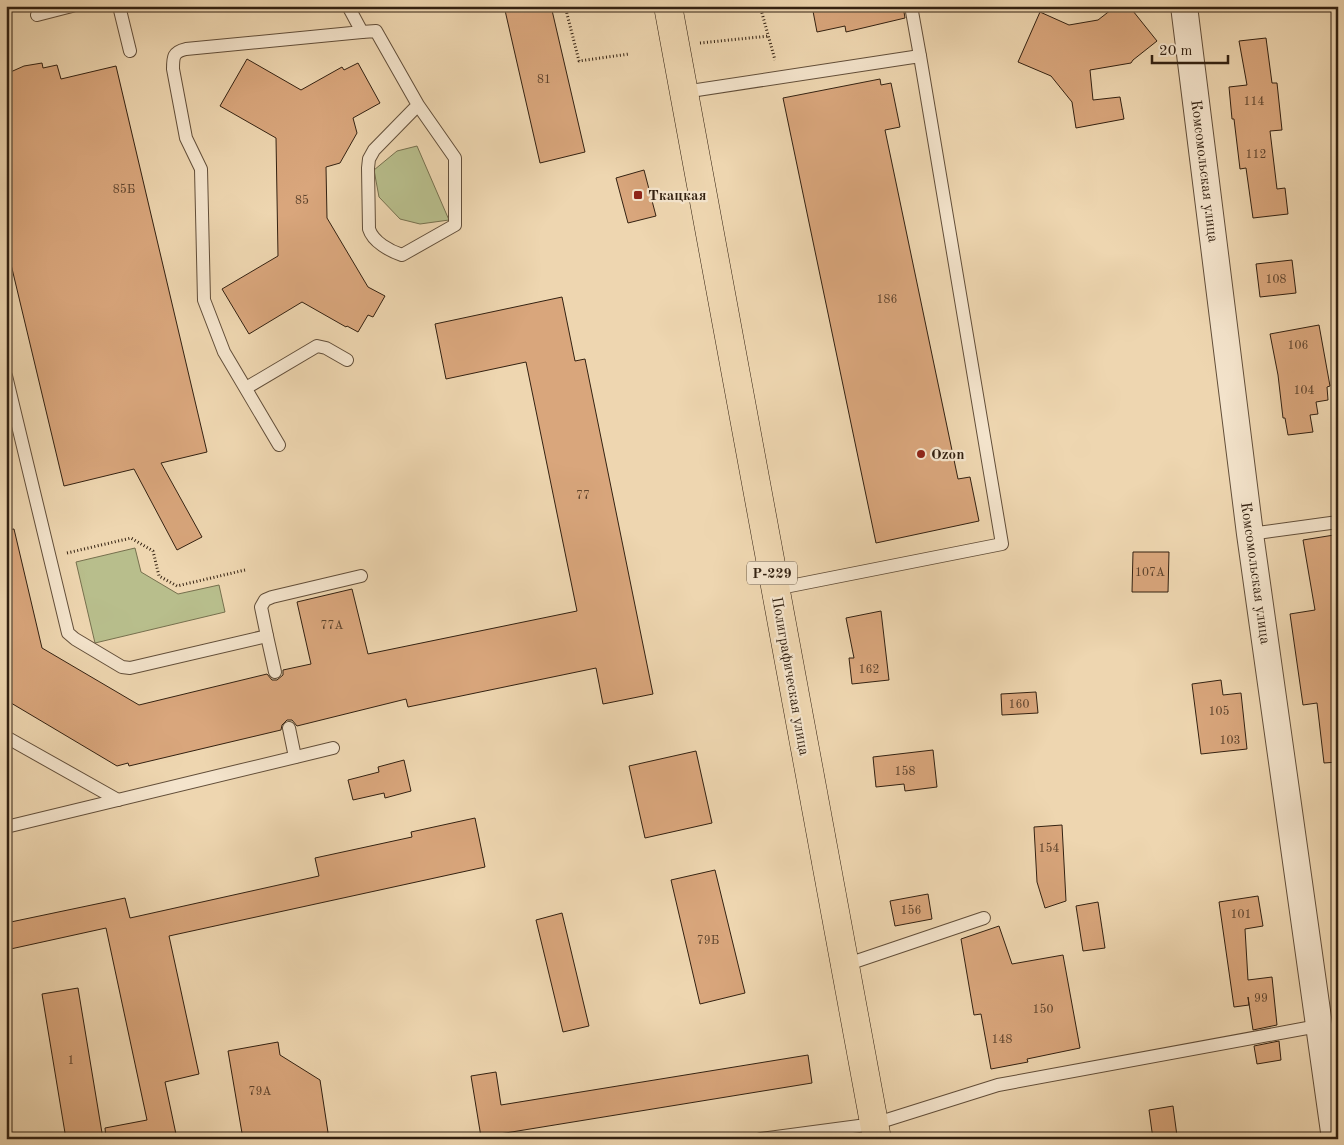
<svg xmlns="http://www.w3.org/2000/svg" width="1344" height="1145" font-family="'Old Standard TT',serif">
  <rect width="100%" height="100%" fill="#eed6b0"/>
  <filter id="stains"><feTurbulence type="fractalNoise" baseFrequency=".004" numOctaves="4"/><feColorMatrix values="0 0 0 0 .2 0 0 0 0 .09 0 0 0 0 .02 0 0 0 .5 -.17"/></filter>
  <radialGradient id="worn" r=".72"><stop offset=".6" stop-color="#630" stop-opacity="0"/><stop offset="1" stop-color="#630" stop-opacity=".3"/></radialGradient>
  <!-- green -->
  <g fill="#b8be8c" stroke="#76704e">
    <path d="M 417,146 L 449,220 L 420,224 L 400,219 L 379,197 L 374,170 L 397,151 Z"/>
    <path d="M 135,548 L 141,572 L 178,594 L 219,585 L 225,612 L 95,643 L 76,562 Z"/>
  </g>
  <!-- building -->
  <g fill="#d9a67c" stroke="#332111">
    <path d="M 504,6 L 551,6 L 585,152 L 540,163 Z"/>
    <path d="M 812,6 L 903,6 L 905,18 L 846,32 L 845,26 L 817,32 Z"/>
    <path d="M 1116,6 L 1129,6 L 1157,41 L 1133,60 L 1131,63 L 1090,70 L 1093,100 L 1120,97 L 1124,119 L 1076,128 L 1072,102 L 1051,76 L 1018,62 L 1040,12 L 1069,25 L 1098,20 Z"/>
    <path d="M 1266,38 L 1272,83 L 1277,83 L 1282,130 L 1270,131 L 1277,189 L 1285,188 L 1288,214 L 1253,218 L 1246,168 L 1240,169 L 1234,119 L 1232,119 L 1229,87 L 1247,85 L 1239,41 Z"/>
    <path d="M 247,59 L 301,90 L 342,67 L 344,70 L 358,63 L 380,103 L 353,118 L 357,133 L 340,163 L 326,167 L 327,218 L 368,287 L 385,296 L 373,317 L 368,315 L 358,332 L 347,326 L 346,327 L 302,302 L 249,334 L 222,289 L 278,256 L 276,138 L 220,106 Z"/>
    <path d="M 42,63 L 43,68 L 57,65 L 61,79 L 116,66 L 207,452 L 161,463 L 202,537 L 177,550 L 134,469 L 64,486 L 9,256 L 6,251 L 6,74 L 24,66 Z"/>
    <path d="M 880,79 L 881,85 L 891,83 L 900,127 L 885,130 L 958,479 L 970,477 L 979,521 L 876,543 L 783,98 Z"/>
    <path d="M 644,170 L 656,216 L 628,223 L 616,178 Z"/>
    <path d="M 1292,260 L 1296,293 L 1260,297 L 1256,264 Z"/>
    <path d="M 562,297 L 575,361 L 585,359 L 653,694 L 603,704 L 596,668 L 408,707 L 406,699 L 297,726 L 292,720 L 287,720 L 282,725 L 281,730 L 129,766 L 128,763 L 117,766 L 6,700 L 6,530 L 14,529 L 42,648 L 139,705 L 267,674 L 272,680 L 277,680 L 283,675 L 283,670 L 311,664 L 297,602 L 352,589 L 368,654 L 577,611 L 526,362 L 446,379 L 435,324 Z"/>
    <path d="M 1319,325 L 1330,386 L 1327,387 L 1328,400 L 1316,402 L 1318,414 L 1310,415 L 1313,432 L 1288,435 L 1285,418 L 1283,418 L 1278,375 L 1270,334 Z"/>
    <path d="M 1334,535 L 1338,562 L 1338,762 L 1324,763 L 1317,703 L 1303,705 L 1290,614 L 1315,610 L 1303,540 Z"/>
    <path d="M 1133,552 L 1169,552 L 1168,592 L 1132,592 Z"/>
    <path d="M 881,611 L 889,680 L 852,684 L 849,658 L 854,658 L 846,618 Z"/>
    <path d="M 1221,680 L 1223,695 L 1241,693 L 1247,749 L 1201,754 L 1192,684 Z"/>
    <path d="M 1036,692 L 1038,713 L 1002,715 L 1001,694 Z"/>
    <path d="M 933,750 L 937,787 L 905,791 L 904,784 L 876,787 L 873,757 Z"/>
    <path d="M 696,751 L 712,823 L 645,838 L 629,766 Z"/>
    <path d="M 404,760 L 411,791 L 385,798 L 384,793 L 353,800 L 348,780 L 379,772 L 378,767 Z"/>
    <path d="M 475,818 L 485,867 L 169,936 L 199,1074 L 165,1082 L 177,1139 L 106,1139 L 105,1128 L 147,1120 L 106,928 L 6,950 L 6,923 L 125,898 L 130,918 L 319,876 L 315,858 L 412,837 L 411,832 Z"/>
    <path d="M 1062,825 L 1066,901 L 1045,908 L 1037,882 L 1034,827 Z"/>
    <path d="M 715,870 L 745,993 L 700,1004 L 671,880 Z"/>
    <path d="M 928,894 L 932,919 L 895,926 L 890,901 Z"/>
    <path d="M 1258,896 L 1263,926 L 1245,929 L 1248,980 L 1272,977 L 1277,1025 L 1253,1030 L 1248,997 L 1249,1005 L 1234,1007 L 1219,902 Z"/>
    <path d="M 1098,902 L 1105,948 L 1083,951 L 1076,906 Z"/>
    <path d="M 562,913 L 589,1026 L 563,1032 L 536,920 Z"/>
    <path d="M 999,926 L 1012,964 L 1063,955 L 1080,1048 L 1027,1059 L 1028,1062 L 991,1069 L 981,1014 L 974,1015 L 961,939 Z"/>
    <path d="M 78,988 L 103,1139 L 66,1139 L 42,994 Z"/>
    <path d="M 1279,1041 L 1281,1060 L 1257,1064 L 1254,1046 Z"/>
    <path d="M 278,1042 L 280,1055 L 320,1080 L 329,1139 L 243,1139 L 228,1051 Z"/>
    <path d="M 808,1055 L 812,1083 L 481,1137 L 471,1076 L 496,1072 L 501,1105 Z"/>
    <path d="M 1173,1106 L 1177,1136 L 1153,1139 L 1149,1110 Z"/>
  </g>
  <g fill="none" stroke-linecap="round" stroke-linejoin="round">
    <!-- service casing -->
    <g stroke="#624e39" stroke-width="14">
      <g id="service">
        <path d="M 119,6 L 130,51"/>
        <path d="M 911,6 L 920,56"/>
        <path d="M 37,15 L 72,6"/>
        <path d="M 362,32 L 376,31 L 418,105 L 374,150 L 369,159 L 368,168 L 369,229 C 373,242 390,251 402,255 L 455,225 L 455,158 L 418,105"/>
        <path d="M 684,92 L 920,56 L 1002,544 L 775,589"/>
        <path d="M 6,376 L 68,633 L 75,639 L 122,667 L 130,668 L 267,636 L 261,607 L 265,600 L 272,597 L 361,576"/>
        <path d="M 246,388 L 317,346 L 326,348 L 347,360"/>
        <path d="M 279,445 L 224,352 L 204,300 L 201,169 L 186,138 L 173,69 C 173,57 173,52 186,49 L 362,32 L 348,6"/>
        <path d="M 1250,534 L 1338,522"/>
        <path d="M 267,636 L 275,672"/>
        <path d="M 289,728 L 295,757"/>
        <path d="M 6,737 L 118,800"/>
        <path d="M 6,827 L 333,748"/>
        <path d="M 845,965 L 984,918"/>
        <path d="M 761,1139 L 874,1124 L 998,1085 L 1318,1026"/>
      </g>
    </g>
    <!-- minor casing -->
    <g stroke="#624e39" stroke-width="28">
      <path id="minor" d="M 1184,6 L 1250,534 L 1335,1139"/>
    </g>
    <!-- primary casing -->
    <g stroke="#332111" stroke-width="29">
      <path id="primary" d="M 668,6 L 877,1139"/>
    </g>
    <!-- path -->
    <g stroke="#332111" stroke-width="3" stroke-dasharray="1 2.5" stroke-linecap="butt">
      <path d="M 565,6 L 579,61 L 629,54"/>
      <path d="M 760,6 L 775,60"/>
      <path d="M 700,43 L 769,36"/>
      <path d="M 67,553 L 131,538 L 153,551 L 159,576 L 177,586 L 245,570"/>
    </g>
    <!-- service -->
    <use href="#service" stroke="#f4e4cc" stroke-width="12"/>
    <!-- minor -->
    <use href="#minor" stroke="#f4e4cc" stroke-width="26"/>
    <!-- primary -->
    <use href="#primary" stroke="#eed6b0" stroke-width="28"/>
  </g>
  <!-- markers -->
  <g fill="#8f2418" stroke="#f4e4cc" stroke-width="2">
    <rect x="633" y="190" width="10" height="10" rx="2.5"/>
    <circle cx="921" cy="454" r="5"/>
  </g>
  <g text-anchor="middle" stroke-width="4.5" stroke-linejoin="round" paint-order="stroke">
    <!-- number labels -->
    <g font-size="12" fill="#5c422c">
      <text x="544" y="83">81</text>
      <text x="1254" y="105">114</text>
      <text x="1256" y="158">112</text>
      <text x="124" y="193">85Б</text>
      <text x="302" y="204">85</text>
      <text x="1276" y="283">108</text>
      <text x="887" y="303">186</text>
      <text x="1298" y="349">106</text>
      <text x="1304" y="394">104</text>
      <text x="583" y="499">77</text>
      <text x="1150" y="576">107А</text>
      <text x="332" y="629">77А</text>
      <text x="869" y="673">162</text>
      <text x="1019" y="708">160</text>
      <text x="1219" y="715">105</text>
      <text x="1230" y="744">103</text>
      <text x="905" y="775">158</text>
      <text x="1049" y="852">154</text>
      <text x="911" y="914">156</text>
      <text x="1241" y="918">101</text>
      <text x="708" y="944">79Б</text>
      <text x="1261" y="1002">99</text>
      <text x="1043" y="1013">150</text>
      <text x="1002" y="1043">148</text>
      <text x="71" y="1064">1</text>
      <text x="260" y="1095">79А</text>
    </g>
    <!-- shield labels -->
    <rect fill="#f4e4cc" stroke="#6d5c49" stroke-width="1" x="747" y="561.5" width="50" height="23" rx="4"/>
    <g font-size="14" font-weight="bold" fill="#332111">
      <text x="772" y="578">Р-229</text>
    </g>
    <!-- street labels -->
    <g font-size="15" fill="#332111" stroke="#f4e4cc">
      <text transform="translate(1205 171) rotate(83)" y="5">Комсомольская улица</text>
      <text transform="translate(1256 573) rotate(82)" y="5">Комсомольская улица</text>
      <text transform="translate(791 676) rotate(80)" y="5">Полиграфическая улица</text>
    </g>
    <!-- poi labels -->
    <g font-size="15" font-weight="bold" fill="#332111" stroke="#f4e4cc" text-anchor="start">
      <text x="648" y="200">Ткацкая</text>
      <text x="931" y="459">Ozon</text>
    </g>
  </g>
  <!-- margin -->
  <rect width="1344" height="1145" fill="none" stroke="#eed6b0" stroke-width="25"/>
  <rect x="8" y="8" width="1329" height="1130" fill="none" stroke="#332111" stroke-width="2.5"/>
  <rect x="12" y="12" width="1319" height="1120" fill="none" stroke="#332111"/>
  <!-- scale -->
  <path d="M1152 55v8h76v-8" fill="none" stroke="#332111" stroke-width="2.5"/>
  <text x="1159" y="55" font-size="15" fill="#332111" stroke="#f4e4cc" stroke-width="4" paint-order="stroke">20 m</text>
  <rect width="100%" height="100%" filter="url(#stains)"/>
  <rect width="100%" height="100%" fill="url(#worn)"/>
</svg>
